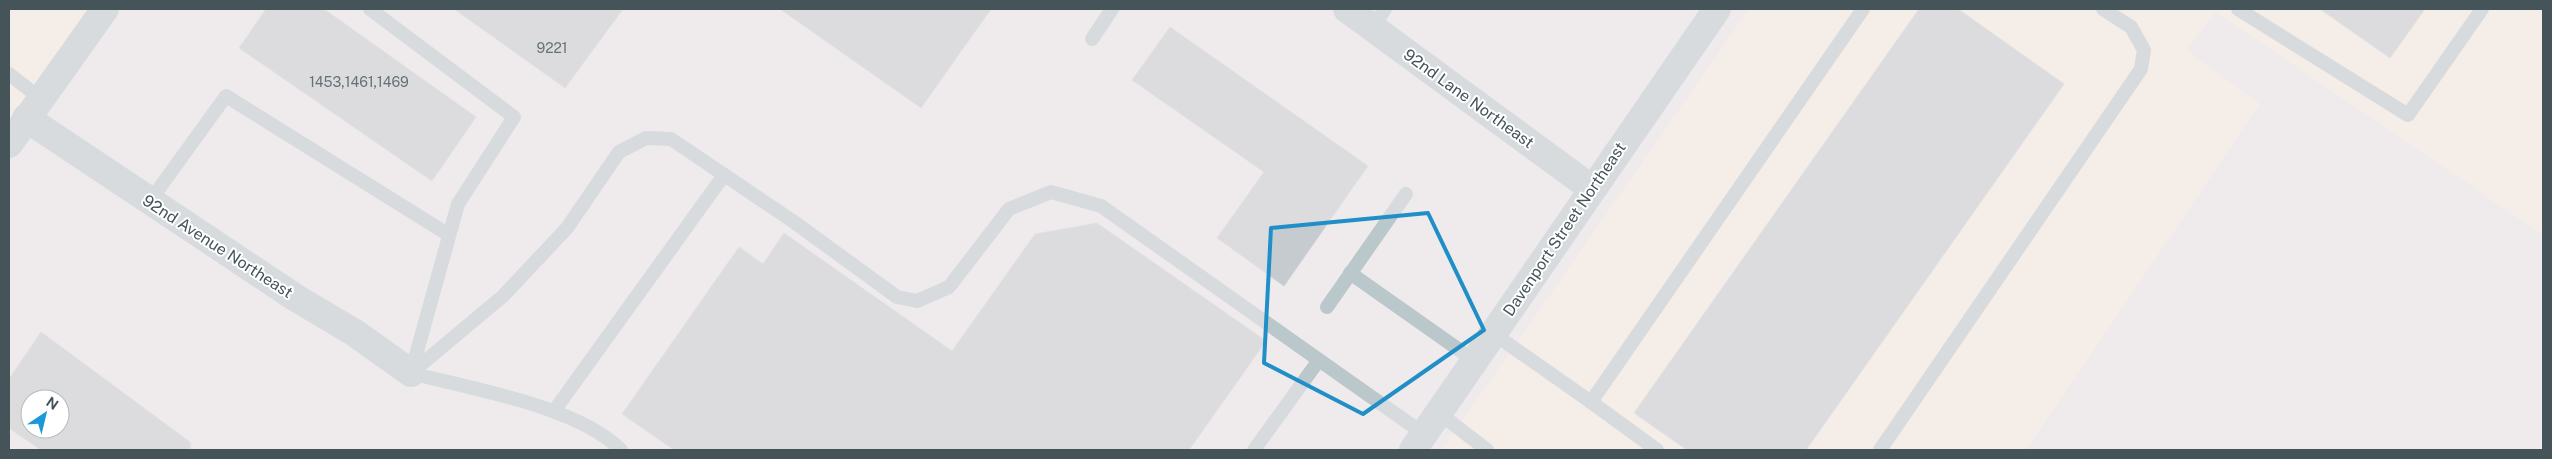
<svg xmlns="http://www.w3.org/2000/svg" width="2552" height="459" font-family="'Public Sans',sans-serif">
  <rect width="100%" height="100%" fill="#efebec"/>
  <!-- commercial -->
  <g fill="#fbefe3">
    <path d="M 9,9 L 91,9 L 9,119 Z"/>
    <path d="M 1749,9 L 2543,9 L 2543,235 L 2216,12 L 2186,50 L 2260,104 L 2026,450 L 1442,450 Z"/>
  </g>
  <!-- building -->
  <g fill="#c5cbcf" stroke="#cfd4d8" fill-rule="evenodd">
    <path d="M 266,9 L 324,9 L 476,117 L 432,181 L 239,48 Z"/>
    <path d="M 454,9 L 623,9 L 565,88 Z"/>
    <path d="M 780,9 L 991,9 L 921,108 Z"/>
    <path d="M 1919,9 L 1958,9 L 2064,84 L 1806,450 L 1687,450 L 1634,413 Z"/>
    <path d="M 2320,9 L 2425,9 L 2390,58 Z"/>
    <path d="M 1170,27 L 1368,166 L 1284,286 L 1217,238 L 1264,172 L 1132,80 Z"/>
    <path d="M 1097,223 L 1266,341 L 1189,450 L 674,450 L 622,414 L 739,247 L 763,264 L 784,233 L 952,351 L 1035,234 Z"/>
    <path d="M 41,332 L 190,442 L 191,450 L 41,450 L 9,428 L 9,379 ZM 30,399 L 60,399 L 60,429 L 30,429 Z"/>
  </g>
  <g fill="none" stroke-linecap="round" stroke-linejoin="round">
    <!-- service -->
    <g stroke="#bac7cb" stroke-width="14">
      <path d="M 370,9 L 514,117 L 458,204 L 411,373"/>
      <path d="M 2238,9 L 2408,115 L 2482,9"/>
      <path d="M 1372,28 L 1385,9"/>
      <path d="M 1092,39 L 1112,9"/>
      <path d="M 9,74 L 40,98"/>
      <path d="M 150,201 L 226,96 L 449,235"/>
      <path d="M 1350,273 L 1475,361"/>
      <path d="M 1327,307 L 1406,194"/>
      <path d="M 1494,334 L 1591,402 L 1863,9"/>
      <path d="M 411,373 L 503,296 L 567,228 L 619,152 L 646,138 L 671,139 L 794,222 L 897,297 L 917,301 L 949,287 L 1009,209 L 1051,192 L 1101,206 L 1319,360"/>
      <path d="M 411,373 C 472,389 577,406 621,450"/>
      <path d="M 1591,402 L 1657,450"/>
      <path d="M 554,411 L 724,175"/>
      <path d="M 1439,413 L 1487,450"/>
      <path d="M 1254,450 L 1319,360 L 1424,434"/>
      <path d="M 1880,450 L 2141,69 L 2144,50 L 2131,27 L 2103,9"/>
    </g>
    <!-- minor -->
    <g stroke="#bac7cb" stroke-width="28">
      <path d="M 1347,9 L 1591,188"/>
      <path d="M 26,118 L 296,298 L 355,333 L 411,373"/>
      <path d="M 1413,450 L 1717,9"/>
    </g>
    <!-- tertiary -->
    <path stroke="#bac7cb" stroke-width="28" d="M 9,144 L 105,9"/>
  </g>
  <!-- marked area -->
  <path d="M0 0H2552V459H0ZM 1428,213 L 1484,330 L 1363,414 L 1264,363 L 1271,228 Z" fill="#efebec" fill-opacity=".55" fill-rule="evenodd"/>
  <path fill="none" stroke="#208fc7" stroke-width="4" stroke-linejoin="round" d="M 1428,213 L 1484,330 L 1363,414 L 1264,363 L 1271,228 Z"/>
  <g text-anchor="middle" stroke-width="4" stroke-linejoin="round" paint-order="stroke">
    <!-- number labels -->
    <g font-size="14" fill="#647276">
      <text x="552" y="53">9221</text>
      <text x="359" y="87">1453,1461,1469</text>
    </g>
    <!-- street labels -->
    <g font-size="16" fill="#445459" stroke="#fff">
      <text transform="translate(1469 98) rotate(36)" y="6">92nd Lane Northeast</text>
      <text transform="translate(1564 229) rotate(-56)" y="6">Davenport Street Northeast</text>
      <text transform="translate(218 246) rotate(33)" y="6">92nd Avenue Northeast</text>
    </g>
  </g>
  <!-- border -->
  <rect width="2552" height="459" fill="none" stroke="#445459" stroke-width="20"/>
  <!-- north arrow -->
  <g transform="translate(45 414) rotate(35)"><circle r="24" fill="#ffffff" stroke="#b4bbbd"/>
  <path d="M0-4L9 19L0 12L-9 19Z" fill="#1a99da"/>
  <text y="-8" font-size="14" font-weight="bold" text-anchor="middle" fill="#445459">N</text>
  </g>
</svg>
